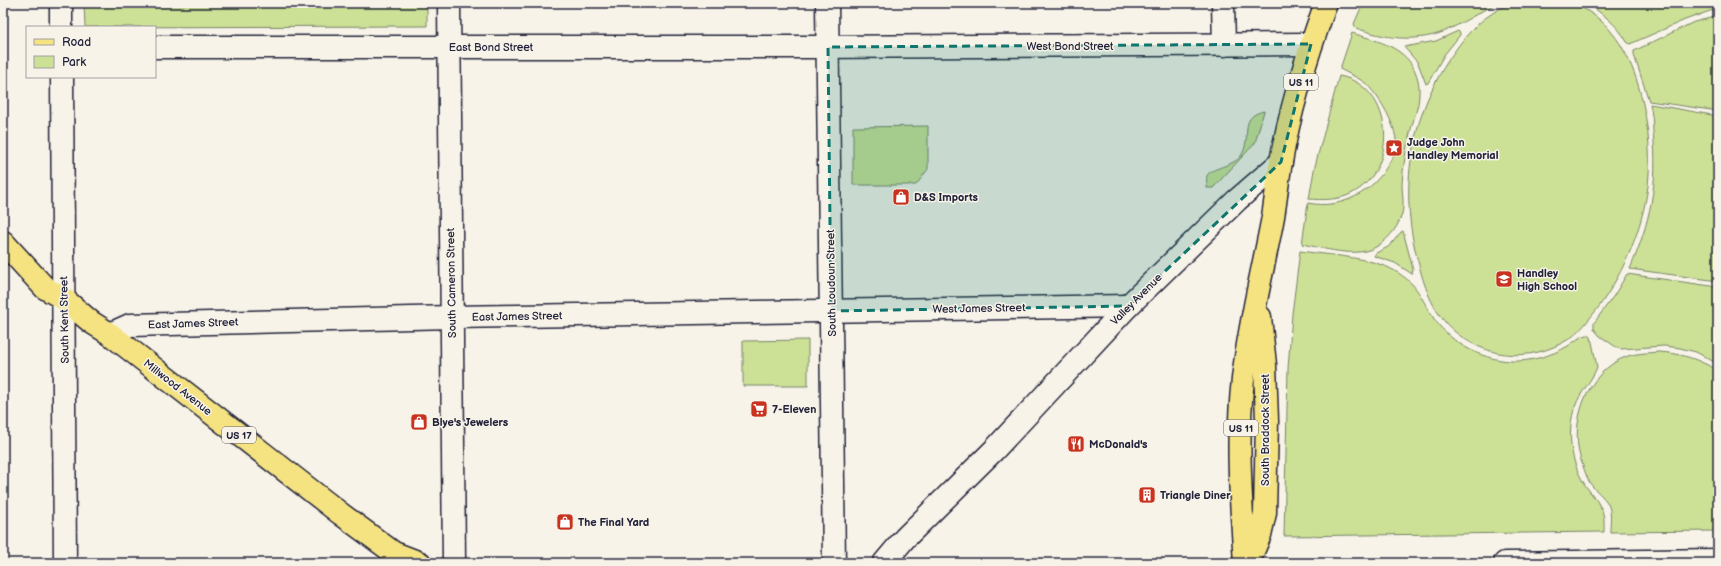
<svg xmlns="http://www.w3.org/2000/svg" width="1721" height="566" font-family="'Balsamiq Sans',sans-serif">
  <rect width="100%" height="100%" fill="#f7f3e8"/>
  <filter id="ink" filterUnits="userSpaceOnUse"><feTurbulence type="fractalNoise" baseFrequency=".025" numOctaves="2"/><feDisplacementMap in="SourceGraphic" scale="8" xChannelSelector="R" yChannelSelector="G"/><feConvolveMatrix kernelMatrix="1 2 1 2 8 2 1 2 1" color-interpolation-filters="sRGB"/></filter>
  <g filter="url(#ink)">
    <!-- green -->
    <g fill="#cce195" stroke="#778268">
      <path d="M 84,3 L 427,3 L 427,26 L 85,27 Z"/>
      <path d="M 1363,3 L 1497,3 C 1479,12 1462,24 1443,32 C 1414,43 1384,38 1356,28 L 1354,24 Z"/>
      <path d="M 1511,3 C 1526,3 1560,0 1573,4 C 1606,16 1625,46 1636,78 C 1647,112 1652,150 1648,186 C 1642,230 1624,272 1598,308 C 1589,319 1581,331 1569,339 C 1550,351 1527,357 1505,354 C 1487,352 1468,343 1454,331 C 1434,314 1425,289 1419,265 C 1399,197 1408,124 1446,64 C 1465,35 1479,18 1511,3 Z"/>
      <path d="M 1586,3 L 1718,3 L 1718,10 L 1710,11 L 1685,20 L 1630,44 L 1627,42 C 1617,24 1603,14 1586,3 Z"/>
      <path d="M 1718,16 L 1718,111 L 1649,101 L 1634,55 L 1634,51 L 1694,22 Z"/>
      <path d="M 1458,31 L 1460,33 L 1460,35 L 1444,55 L 1428,83 L 1426,84 L 1418,63 L 1404,47 L 1436,41 Z"/>
      <path d="M 1352,33 C 1374,40 1399,45 1412,65 C 1417,74 1420,84 1419,94 C 1419,107 1413,120 1410,133 C 1406,149 1403,167 1402,184 C 1402,194 1405,207 1401,217 C 1397,229 1386,242 1374,248 C 1354,258 1323,248 1302,244 L 1308,203 C 1341,210 1374,192 1389,163 C 1391,159 1395,154 1396,149 C 1399,128 1379,95 1364,82 C 1357,77 1347,73 1340,69 Z"/>
      <path d="M 1339,76 C 1396,86 1401,175 1346,196 C 1334,200 1322,200 1309,199 L 1314,170 Z"/>
      <path d="M 1650,104 L 1718,116 L 1718,281 L 1630,269 C 1650,222 1659,183 1653,132 C 1653,122 1652,113 1650,104 Z"/>
      <path d="M 1264,111 L 1255,143 L 1213,188 L 1207,188 C 1207,184 1206,179 1207,176 C 1209,168 1234,166 1241,156 C 1253,137 1237,117 1264,111 Z"/>
      <path d="M 928,126 L 928,169 L 916,185 L 853,185 L 853,127 Z"/>
      <path d="M 1403,231 L 1413,269 L 1412,274 L 1395,263 L 1374,256 L 1376,253 L 1388,247 L 1393,242 L 1401,232 Z"/>
      <path d="M 1300,251 C 1327,255 1372,257 1395,271 C 1417,284 1419,294 1431,314 C 1447,341 1479,359 1510,361 C 1530,362 1551,356 1568,346 C 1574,342 1581,335 1589,335 L 1591,337 L 1597,367 C 1592,381 1580,392 1575,407 C 1567,429 1570,457 1581,478 C 1586,489 1596,497 1601,508 C 1605,516 1604,525 1604,532 L 1284,536 L 1288,369 L 1292,314 Z"/>
      <path d="M 1627,274 L 1718,287 L 1718,364 L 1696,352 L 1680,348 L 1664,346 L 1621,349 L 1616,347 L 1600,336 L 1594,329 L 1594,323 L 1615,294 Z"/>
      <path d="M 808,340 L 808,386 L 743,386 L 743,341 Z"/>
      <path d="M 1658,352 C 1680,353 1699,359 1718,371 L 1718,531 L 1610,532 C 1610,523 1612,512 1608,504 C 1604,496 1595,491 1590,483 C 1587,478 1585,472 1583,466 C 1567,427 1585,371 1628,356 C 1637,353 1649,353 1658,352 Z"/>
    </g>
    <g fill="none" stroke-linecap="round" stroke-linejoin="round">
      <!-- minor casing -->
      <g stroke="#22223b" stroke-width="25">
        <g id="minor">
          <path d="M 61,3 L 61,27"/>
          <path d="M 449,3 L 454,563"/>
          <path d="M 827,3 L 834,563"/>
          <path d="M 1223,3 L 1224,45"/>
          <path d="M 155,47 L 808,47 L 1311,44"/>
          <path d="M 62,77 L 65,563"/>
          <path d="M 110,334 L 130,325 L 452,317 L 1128,306"/>
          <path d="M 884,563 L 905,538 L 994,450 L 1128,306 L 1237,200 L 1281,162"/>
          <path d="M 1505,563 L 1718,560"/>
        </g>
      </g>
      <!-- major casing -->
      <g stroke="#22223b" stroke-width="25">
        <g id="major">
          <path d="M 3,242 L 45,288 L 64,299 L 91,322 L 110,334 L 341,514 L 394,553 L 420,563"/>
          <path d="M 1245,563 C 1241,502 1236,440 1243,379 C 1249,326 1262,274 1272,222 C 1276,202 1277,182 1281,162 C 1290,108 1307,55 1326,3"/>
          <path d="M 1248,563 L 1260,535 L 1265,513 L 1267,421 L 1265,365 L 1260,317"/>
        </g>
      </g>
      <!-- minor -->
      <use href="#minor" stroke="#f7f3e8" stroke-width="22"/>
      <!-- major -->
      <use href="#major" stroke="#f5e382" stroke-width="22"/>
    </g>
  </g>
  <!-- marked area -->
  <path fill="#0f766e" fill-opacity="0.2" stroke="#0f766e" stroke-width="3" stroke-dasharray="8 5" stroke-linejoin="round" d="M 1311,44 L 1281,162 L 1128,306 L 831,311 L 828,47 Z"/>
  <!-- icons -->
  <defs>
    <g id="sight-square" transform="scale(0.9)"><rect x="-9" y="-9" width="18" height="18" rx="4" fill="#c8321e" stroke="#f7f3e8"/><path d="M0-6L1.8-2.2L6-1.7L2.9 1.2L3.7 5.4L0 3.3L-3.7 5.4L-2.9 1.2L-6-1.7L-1.8-2.2Z" fill="#fff"/></g>
    <g id="shop-square" transform="scale(0.9)"><rect x="-9" y="-9" width="18" height="18" rx="4" fill="#c8321e" stroke="#f7f3e8"/><path d="M-5-2.5h2.3a2.7 3.5 0 0 1 5.4 0H5L5.5 6h-11ZM-1.5-2.5h3a1.5 2.3 0 0 0-3 0Z" fill="#fff"/></g>
    <g id="school-square" transform="scale(0.9)"><rect x="-9" y="-9" width="18" height="18" rx="4" fill="#c8321e" stroke="#f7f3e8"/><path d="M0-5L7-2L0 1L-7-2ZM-4 1L0 2.5L4 1V4Q0 6-4 4Z" fill="#fff"/></g>
    <g id="supermarket-square" transform="scale(0.9)"><rect x="-9" y="-9" width="18" height="18" rx="4" fill="#c8321e" stroke="#f7f3e8"/><path d="M-6-5.5h2.5l.6 2H6L4.5 2H-2.5L-4.4-4H-6ZM-1.5 3.2a1.3 1.3 0 1 0 .1 0ZM3 3.2a1.3 1.3 0 1 0 .1 0Z" fill="#fff"/></g>
    <g id="restaurant-square" transform="scale(0.9)"><rect x="-9" y="-9" width="18" height="18" rx="4" fill="#c8321e" stroke="#f7f3e8"/><path d="M-5-6h1v4h1v-4h1v4h1v-4h1v5L-1.5 .5V6h-2V.5L-5-1ZM5-6V6H3V1.5H1.5Q1.5-4 5-6Z" fill="#fff"/></g>
    <g id="building-square" transform="scale(0.9)"><rect x="-9" y="-9" width="18" height="18" rx="4" fill="#c8321e" stroke="#f7f3e8"/><path d="M-4-6H4V6H1V3H-1V6H-4ZM-2.5-4.3h1.7v1.8h-1.7ZM.8-4.3h1.7v1.8H.8ZM-2.5-1h1.7V.8h-1.7ZM.8-1h1.7V.8H.8Z" fill="#fff"/></g>
  </defs>
  <g fill-rule="evenodd">
    <use href="#sight-square" x="1394" y="148"/>
    <use href="#shop-square" x="901" y="197"/>
    <use href="#school-square" x="1504" y="279"/>
    <use href="#supermarket-square" x="759" y="409"/>
    <use href="#shop-square" x="419" y="422"/>
    <use href="#restaurant-square" x="1076" y="444"/>
    <use href="#building-square" x="1147" y="495"/>
    <use href="#shop-square" x="565" y="522"/>
  </g>
  <g text-anchor="middle" stroke-width="3" stroke-linejoin="round" paint-order="stroke">
    <!-- shield labels -->
    <g fill="#f7f3e8" stroke="#62616f" stroke-width="1">
      <rect x="1284" y="74" width="34" height="16" rx="3"/>
      <rect x="1224" y="420" width="34" height="16" rx="3"/>
      <rect x="222" y="427" width="34" height="16" rx="3"/>
    </g>
    <g font-size="10" font-weight="bold" fill="#22223b">
      <text x="1301" y="86">US 11</text>
      <text x="1241" y="432">US 11</text>
      <text x="239" y="439">US 17</text>
    </g>
    <!-- street labels -->
    <g font-size="11" fill="#22223b" stroke="#f7f3e8">
      <text x="1070" y="50">West Bond Street</text>
      <text x="491" y="51">East Bond Street</text>
      <text transform="translate(451 283) rotate(-91)" y="4">South Cameron Street</text>
      <text transform="translate(831 283) rotate(-91)" y="4">South Loudoun Street</text>
      <text transform="translate(1136 299) rotate(-45)" y="4">Valley Avenue</text>
      <text transform="translate(979 308) rotate(-1)" y="4">West James Street</text>
      <text transform="translate(517 316) rotate(-1)" y="4">East James Street</text>
      <text transform="translate(64 320) rotate(-91)" y="4">South Kent Street</text>
      <text transform="translate(193 323) rotate(-2)" y="4">East James Street</text>
      <text transform="translate(178 387) rotate(38)" y="4">Millwood Avenue</text>
      <text transform="translate(1265 430) rotate(-90)" y="4">South Braddock Street</text>
    </g>
    <!-- poi labels -->
    <g font-size="11" font-weight="bold" fill="#22223b" stroke="#f7f3e8" text-anchor="start">
      <text x="1407" y="146">Judge John<tspan x="1407" dy="13">Handley Memorial</tspan></text>
      <text x="914" y="201">D&amp;S Imports</text>
      <text x="1517" y="277">Handley<tspan x="1517" dy="13">High School</tspan></text>
      <text x="772" y="413">7-Eleven</text>
      <text x="432" y="426">Blye's Jewelers</text>
      <text x="1089" y="448">McDonald's</text>
      <text x="1160" y="499">Triangle Diner</text>
      <text x="578" y="526">The Final Yard</text>
    </g>
  </g>
  <!-- margin -->
  <rect width="1721" height="566" fill="none" stroke="#f7f3e8" stroke-width="16"/>
  <rect x="8" y="8" width="1705" height="550" fill="none" stroke="#22223b" stroke-width="1.5" filter="url(#ink)"/>
  <!-- legend -->
  <rect x="26" y="26" width="130" height="52" fill="#f7f3e8" stroke="#a29fa3"/>
  <rect x="34" y="39" width="20" height="6" fill="#f5e382" stroke="#a29fa3"/>
  <text x="62" y="46" font-size="12" fill="#22223b">Road</text>
  <rect x="34" y="56" width="20" height="12" fill="#cce195" stroke="#a29fa3"/>
  <text x="62" y="66" font-size="12" fill="#22223b">Park</text>
</svg>
